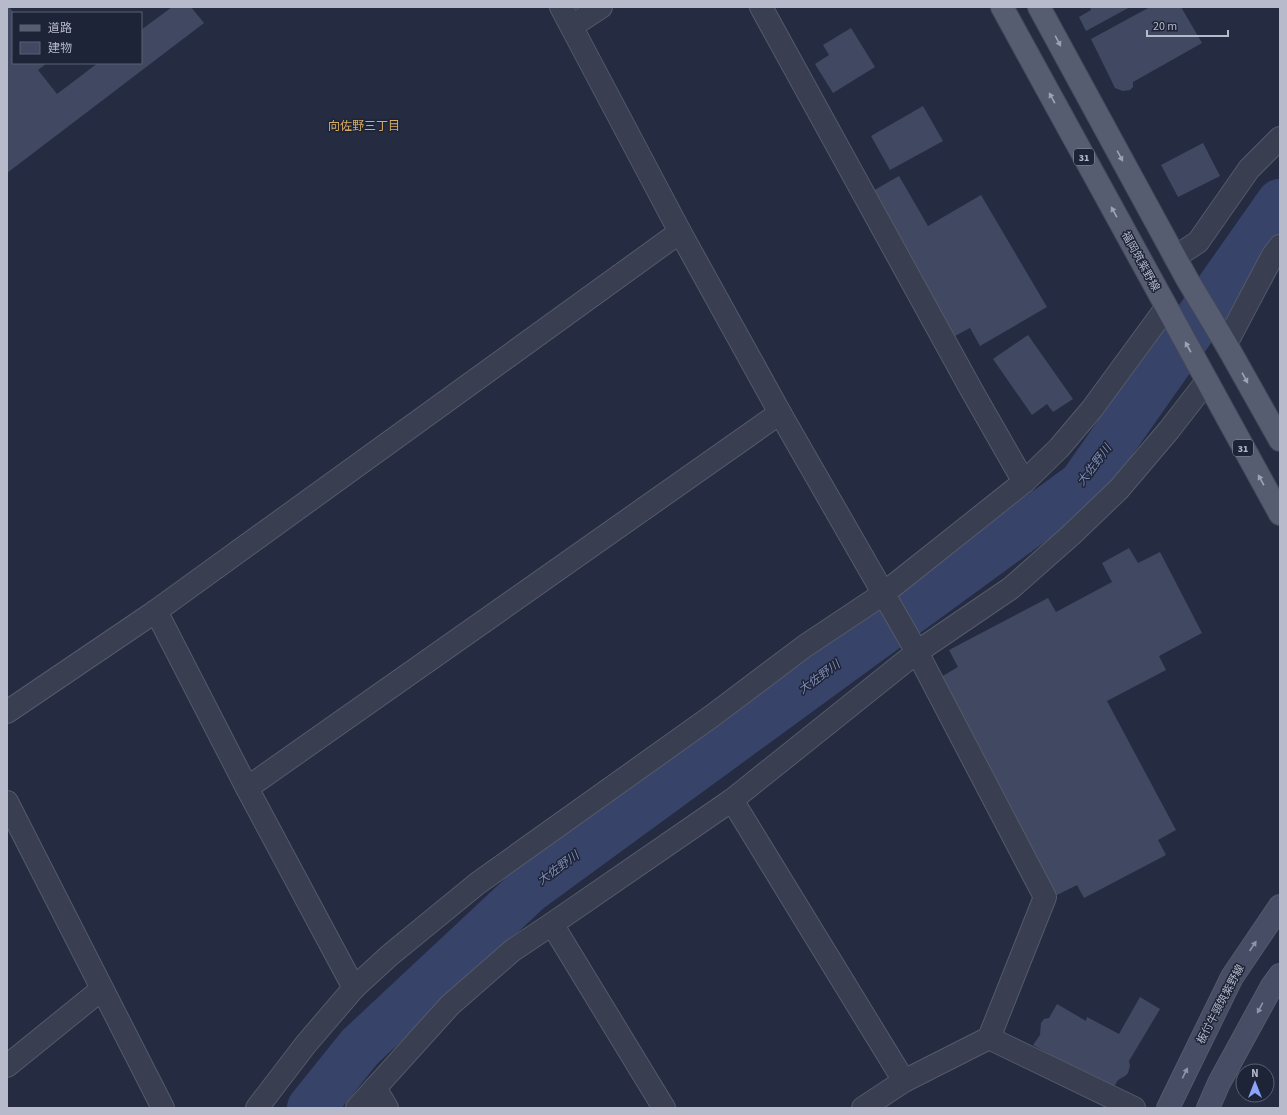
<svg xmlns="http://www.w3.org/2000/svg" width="1287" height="1115" font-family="'Source Sans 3','Noto Sans JP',sans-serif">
  <rect width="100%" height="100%" fill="#252c42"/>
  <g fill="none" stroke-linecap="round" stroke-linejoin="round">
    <!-- river -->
    <path stroke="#384369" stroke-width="48" d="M 311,1108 L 360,1047 L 529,889 L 1082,485 L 1280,203"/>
  </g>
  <!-- building -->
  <g fill="#414862">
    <path d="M 7,7 L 9,7 L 14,13 L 13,63 L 47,63 L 38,70 L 57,94 L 98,63 L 141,63 L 141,30 L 172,7 L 191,7 L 204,23 L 7,173 Z"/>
    <path d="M 1090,7 L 1130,7 L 1086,31 L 1079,17 L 1091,10 Z"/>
    <path d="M 1150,7 L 1181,7 L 1202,43 L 1133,82 L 1133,87 L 1130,90 L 1123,91 L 1115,88 L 1091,39 Z"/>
    <path d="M 851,28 L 875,67 L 833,93 L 815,64 L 829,55 L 823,45 Z"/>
    <path d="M 923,106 L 943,141 L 890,170 L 871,136 Z"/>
    <path d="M 1203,143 L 1220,176 L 1178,197 L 1161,165 Z"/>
    <path d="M 899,176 L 928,226 L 981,195 L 1047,307 L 980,346 L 970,328 L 955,336 L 871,192 Z"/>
    <path d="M 1028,335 L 1073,399 L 1053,412 L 1047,404 L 1032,415 L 993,359 Z"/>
    <path d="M 1129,548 L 1138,563 L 1160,552 L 1202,633 L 1159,656 L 1166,670 L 1107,701 L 1176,830 L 1158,840 L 1166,855 L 1084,898 L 1077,885 L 1057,895 L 941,677 L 958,667 L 949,650 L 1048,598 L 1056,612 L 1112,582 L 1102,563 Z"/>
    <path d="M 1140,997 L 1160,1009 L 1129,1061 L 1130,1066 L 1128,1073 L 1125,1076 L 1118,1080 L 1112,1090 L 1033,1045 L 1040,1035 L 1041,1023 L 1044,1019 L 1049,1018 L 1057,1004 L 1086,1021 L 1087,1017 L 1119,1034 Z"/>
  </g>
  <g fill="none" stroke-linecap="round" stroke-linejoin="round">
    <!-- minor casing -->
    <g stroke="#545a6b" stroke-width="24">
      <g id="minor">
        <path d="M 561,7 L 680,232 L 780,413 L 917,652 L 1045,897 L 989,1038 L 904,1081 L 863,1108"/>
        <path d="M 761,7 L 972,391 L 1024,482"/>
        <path d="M 572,26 L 601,7"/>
        <path d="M 1175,257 L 1198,242 L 1249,169 L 1280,138"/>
        <path d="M 1226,344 L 1273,255 L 1280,246"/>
        <path d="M 156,611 L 247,788 L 354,988"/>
        <path d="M 7,712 L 156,611 L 680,232"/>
        <path d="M 247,788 L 780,413"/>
        <path d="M 732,800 L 904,1081"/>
        <path d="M 552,924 L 664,1108"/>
        <path d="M 989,1038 L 1134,1108"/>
        <path d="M 375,1088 L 387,1108"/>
        <path d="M 257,1108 L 306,1044 L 354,988 L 390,955 L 478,883 L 712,716 L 805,646 L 883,594 L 1024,482 L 1059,448 L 1092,409 L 1166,308"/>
        <path d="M 357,1108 L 450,1005 L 513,950 L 552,924 L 732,800 L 917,652 L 1011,588 L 1071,535 L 1119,489 L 1169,430 L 1207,381"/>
      </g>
    </g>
    <!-- tertiary casing -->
    <g stroke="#545a6b" stroke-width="24">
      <g id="tertiary">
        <path d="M 7,802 L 163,1108"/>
        <path d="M 7,1066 L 102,989"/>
      </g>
    </g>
    <!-- secondary casing -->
    <g stroke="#545a6b" stroke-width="24">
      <g id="secondary">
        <path d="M 1168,1108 L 1232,977 L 1280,906"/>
        <path d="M 1208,1108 L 1219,1083 L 1272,986 L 1280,975"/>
      </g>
    </g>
    <!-- primary casing -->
    <g stroke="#43485a" stroke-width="24">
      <g id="primary">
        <path d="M 1002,7 L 1280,514"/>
        <path d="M 1039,7 L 1187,279 L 1226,344 L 1280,440"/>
      </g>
    </g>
    <!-- minor -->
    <use href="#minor" stroke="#393f51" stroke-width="22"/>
    <!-- tertiary -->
    <use href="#tertiary" stroke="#393f51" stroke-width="22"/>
    <!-- secondary -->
    <use href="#secondary" stroke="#474d64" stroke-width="22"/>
    <!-- primary -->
    <use href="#primary" stroke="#575d71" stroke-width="22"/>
  </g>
  <!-- one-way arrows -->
  <defs><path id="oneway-solid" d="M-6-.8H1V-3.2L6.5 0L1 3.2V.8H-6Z"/></defs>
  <g fill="#9ea3b4">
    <use href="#oneway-solid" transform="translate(1058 41) rotate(62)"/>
    <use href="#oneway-solid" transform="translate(1052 98) rotate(-119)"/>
    <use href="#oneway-solid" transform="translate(1120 156) rotate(62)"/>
    <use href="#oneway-solid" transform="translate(1114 212) rotate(-119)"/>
    <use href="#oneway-solid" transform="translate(1188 347) rotate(-119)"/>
    <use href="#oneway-solid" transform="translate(1245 378) rotate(61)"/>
    <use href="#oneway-solid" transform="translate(1261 480) rotate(-119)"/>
  </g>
  <g fill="#8f94a7">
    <use href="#oneway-solid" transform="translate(1253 946) rotate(-56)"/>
    <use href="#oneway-solid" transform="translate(1260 1008) rotate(118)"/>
    <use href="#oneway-solid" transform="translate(1185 1073) rotate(-64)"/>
  </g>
  <g text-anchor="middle" stroke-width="3" stroke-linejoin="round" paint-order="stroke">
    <!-- shield labels -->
    <g fill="#1e2437" stroke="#888d9f" stroke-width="1">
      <rect x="1074" y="149" width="20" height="16" rx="3"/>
      <rect x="1233" y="440" width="20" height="16" rx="3"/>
    </g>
    <g font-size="10" font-weight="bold" fill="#b6bacb">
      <text x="1084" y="161">31</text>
      <text x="1243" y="452">31</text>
    </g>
    <!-- street labels -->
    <g font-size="11" fill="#b6bacb" stroke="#1e2437">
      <text transform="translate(1141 261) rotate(61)" y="4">福岡筑紫野線</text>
      <text transform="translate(1220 1004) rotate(-62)" y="4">板付牛頸筑紫野線</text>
    </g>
    <!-- neighbourhood labels -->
    <g font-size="12" fill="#d9ac64" stroke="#1e2437">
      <text x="364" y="130">向佐野三丁目</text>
    </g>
    <!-- water labels -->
    <g font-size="12" font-style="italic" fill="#7c8ab3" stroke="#1e2437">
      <text transform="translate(1094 465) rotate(-53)" y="4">大佐野川</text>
      <text transform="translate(819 677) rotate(-36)" y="4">大佐野川</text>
      <text transform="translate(558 868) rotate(-36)" y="4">大佐野川</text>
    </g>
  </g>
  <!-- border -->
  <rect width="1287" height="1115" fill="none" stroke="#b6bacb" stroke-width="16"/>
  <!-- legend -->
  <rect x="12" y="12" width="130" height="52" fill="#1e2437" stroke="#5b6072"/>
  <rect x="20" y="25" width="20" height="6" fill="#575d71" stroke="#5b6072"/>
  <text x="48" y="32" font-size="12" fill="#b6bacb">道路</text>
  <rect x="20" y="42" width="20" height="12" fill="#414862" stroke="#5b6072"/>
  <text x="48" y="52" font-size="12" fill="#b6bacb">建物</text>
  <!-- north arrow -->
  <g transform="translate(1255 1083)"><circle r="19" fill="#1e2437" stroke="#5b6072"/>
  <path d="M0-3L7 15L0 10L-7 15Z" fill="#8ca2fb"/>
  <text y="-6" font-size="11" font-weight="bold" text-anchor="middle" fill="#b6bacb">N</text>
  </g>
  <!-- scale -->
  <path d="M1147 30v6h81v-6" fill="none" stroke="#b6bacb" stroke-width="2"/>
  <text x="1153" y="30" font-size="12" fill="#b6bacb" stroke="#1e2437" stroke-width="3" paint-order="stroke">20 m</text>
</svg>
